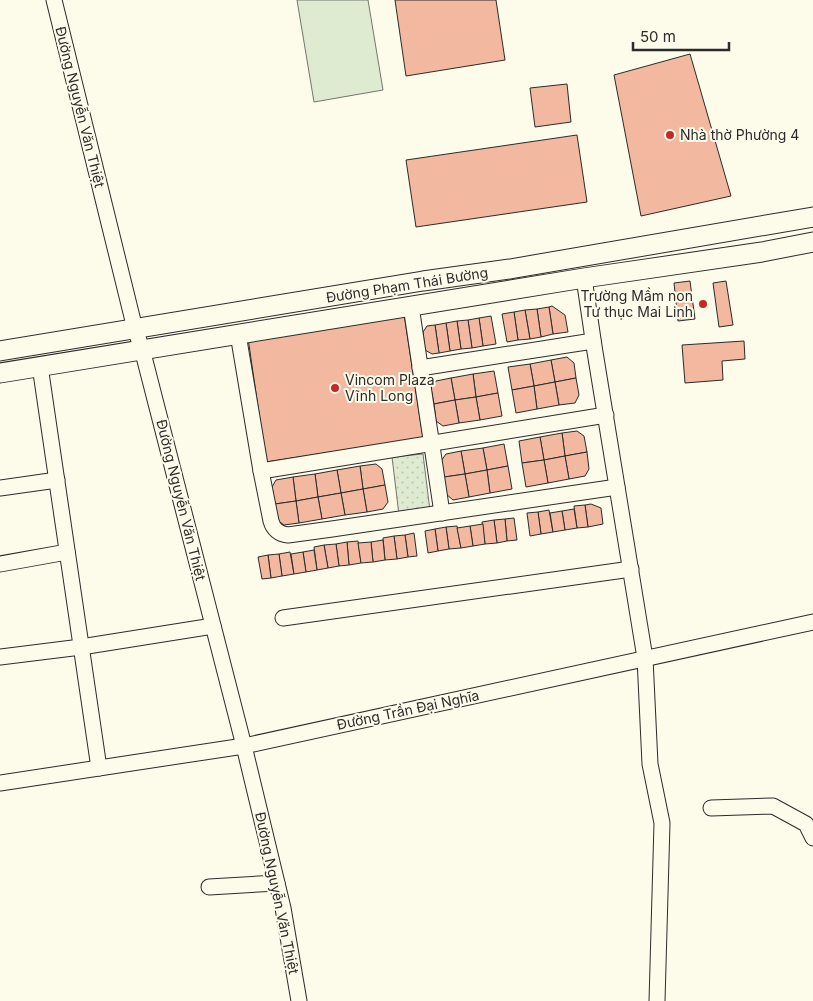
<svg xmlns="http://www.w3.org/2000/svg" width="813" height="1001" font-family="Inter,sans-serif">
  <defs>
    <pattern id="park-dots" width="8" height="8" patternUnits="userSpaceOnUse" patternTransform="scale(1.25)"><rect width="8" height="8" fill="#deebd1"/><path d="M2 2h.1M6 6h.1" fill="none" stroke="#bfcab4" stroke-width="1.8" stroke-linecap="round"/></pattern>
  </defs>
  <rect width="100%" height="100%" fill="#fdfbea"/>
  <!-- grass -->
  <path fill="#deebd1" stroke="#74746e" d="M 297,0 L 368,0 L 383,90 L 314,102 Z"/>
  <!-- park -->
  <path fill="url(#park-dots)" stroke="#74746e" d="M 423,454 L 430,511 L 399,515 L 392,457 Z"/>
  <!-- building -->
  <g fill="#f2b8a0" stroke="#2b2b2b">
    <path d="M 395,0 L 496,0 L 505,60 L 406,76 Z"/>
    <path d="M 690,54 L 731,196 L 641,216 L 614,75 Z"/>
    <path d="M 567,84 L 571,122 L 535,127 L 530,88 Z"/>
    <path d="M 577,135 L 587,202 L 416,227 L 406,160 Z"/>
    <path d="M 690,281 L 695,319 L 678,321 L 674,283 Z"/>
    <path d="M 726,281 L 733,325 L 719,327 L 713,283 Z"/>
    <path d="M 552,306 L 565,315 L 568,332 L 553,334 L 549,307 Z"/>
    <path d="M 549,307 L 553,334 L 541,337 L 537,309 Z"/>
    <path d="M 537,309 L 541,337 L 530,339 L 525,310 Z"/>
    <path d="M 525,310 L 530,339 L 518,340 L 514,312 Z"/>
    <path d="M 514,312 L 518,340 L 507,342 L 502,314 Z"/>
    <path d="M 404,314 L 423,438 L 266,462 L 248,338 Z"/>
    <path d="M 491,316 L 496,344 L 483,346 L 479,318 Z"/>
    <path d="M 479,318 L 483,346 L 472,348 L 468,320 Z"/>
    <path d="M 468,320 L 472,348 L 461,349 L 457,321 Z"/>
    <path d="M 457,321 L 461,349 L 450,351 L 446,323 Z"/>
    <path d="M 446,323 L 450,351 L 439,353 L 435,325 Z"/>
    <path d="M 435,325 L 439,353 L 432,354 L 425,350 L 423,332 L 427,326 Z"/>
    <path d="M 744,341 L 745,359 L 722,361 L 723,380 L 685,383 L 682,345 Z"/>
    <path d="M 567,357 L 574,363 L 576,378 L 555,382 L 551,360 Z"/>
    <path d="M 551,360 L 555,382 L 534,386 L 530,364 Z"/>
    <path d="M 530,364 L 534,386 L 512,390 L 508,367 Z"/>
    <path d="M 494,371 L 498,393 L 476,397 L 473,374 Z"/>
    <path d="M 473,374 L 476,397 L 455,400 L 451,378 Z"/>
    <path d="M 451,378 L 455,400 L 434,404 L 431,388 L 436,381 Z"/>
    <path d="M 576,378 L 579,395 L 575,403 L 559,405 L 555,382 Z"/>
    <path d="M 555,382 L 559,405 L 537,409 L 534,386 Z"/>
    <path d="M 534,386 L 537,409 L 516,413 L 512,390 Z"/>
    <path d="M 498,393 L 502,416 L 480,420 L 476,397 Z"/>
    <path d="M 476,397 L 480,420 L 459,423 L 455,400 Z"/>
    <path d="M 455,400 L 459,423 L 443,426 L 436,421 L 434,404 Z"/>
    <path d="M 577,431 L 584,436 L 587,452 L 565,456 L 562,433 Z"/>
    <path d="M 562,433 L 565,456 L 544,460 L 540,437 Z"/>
    <path d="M 540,437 L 544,460 L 522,463 L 519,441 Z"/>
    <path d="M 504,444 L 508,466 L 487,470 L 483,448 Z"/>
    <path d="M 483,448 L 487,470 L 465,474 L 461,451 Z"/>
    <path d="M 461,451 L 465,474 L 444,477 L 441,461 L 446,454 Z"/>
    <path d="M 587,452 L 589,469 L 585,476 L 569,479 L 565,456 Z"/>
    <path d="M 565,456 L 569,479 L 548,483 L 544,460 Z"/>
    <path d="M 544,460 L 548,483 L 526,487 L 522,463 Z"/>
    <path d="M 376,464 L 382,469 L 385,485 L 363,489 L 360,466 Z"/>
    <path d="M 360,466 L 363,489 L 341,493 L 337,470 Z"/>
    <path d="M 508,466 L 512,489 L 490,493 L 487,470 Z"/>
    <path d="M 337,470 L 341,493 L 318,497 L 315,474 Z"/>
    <path d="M 487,470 L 490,493 L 469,497 L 465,474 Z"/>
    <path d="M 315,474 L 318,497 L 296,501 L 293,477 Z"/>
    <path d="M 465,474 L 469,497 L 453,500 L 446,494 L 444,477 Z"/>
    <path d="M 293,477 L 296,501 L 275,504 L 272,487 L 276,480 Z"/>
    <path d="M 385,485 L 388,502 L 383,509 L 367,512 L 363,489 Z"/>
    <path d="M 363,489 L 367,512 L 345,515 L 341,493 Z"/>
    <path d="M 341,493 L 345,515 L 322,519 L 318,497 Z"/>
    <path d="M 318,497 L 322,519 L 299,523 L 296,501 Z"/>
    <path d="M 296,501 L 299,523 L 284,525 L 277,520 L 275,504 Z"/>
    <path d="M 591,504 L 601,508 L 603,524 L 588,527 L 585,505 Z"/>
    <path d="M 585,505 L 588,527 L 577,528 L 574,506 Z"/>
    <path d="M 574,509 L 577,528 L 565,530 L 562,511 Z"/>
    <path d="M 549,510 L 553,532 L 541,534 L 538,512 Z"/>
    <path d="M 562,511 L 565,530 L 553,532 L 550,513 Z"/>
    <path d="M 538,512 L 541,534 L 530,536 L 527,513 Z"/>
    <path d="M 514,518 L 517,540 L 507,541 L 505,519 Z"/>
    <path d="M 505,519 L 507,541 L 497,543 L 494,520 Z"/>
    <path d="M 494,520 L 497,543 L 485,544 L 482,522 Z"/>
    <path d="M 483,524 L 485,544 L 473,546 L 470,526 Z"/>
    <path d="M 457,526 L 461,548 L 449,549 L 446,527 Z"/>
    <path d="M 470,526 L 473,546 L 461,548 L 457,528 Z"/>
    <path d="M 446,527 L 449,549 L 438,551 L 435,529 Z"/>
    <path d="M 435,529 L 438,551 L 428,553 L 425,531 Z"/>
    <path d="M 414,533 L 417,556 L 408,557 L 405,535 Z"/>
    <path d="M 405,535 L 408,557 L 397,559 L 394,536 Z"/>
    <path d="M 394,536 L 397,559 L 385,560 L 383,538 Z"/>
    <path d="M 383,540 L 385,560 L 373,562 L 371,542 Z"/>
    <path d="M 358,541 L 361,563 L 349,565 L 347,542 Z"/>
    <path d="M 347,542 L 349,565 L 339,566 L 336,544 Z"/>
    <path d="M 371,542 L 373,562 L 361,563 L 358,543 Z"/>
    <path d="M 336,544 L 339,566 L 328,568 L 324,545 Z"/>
    <path d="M 324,545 L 328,568 L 317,570 L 314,547 Z"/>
    <path d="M 314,550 L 317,570 L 306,572 L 303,552 Z"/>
    <path d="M 290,552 L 294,574 L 282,576 L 279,554 Z"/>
    <path d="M 303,552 L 306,572 L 294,574 L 291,554 Z"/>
    <path d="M 279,554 L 282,576 L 271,578 L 268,555 Z"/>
    <path d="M 268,555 L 271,578 L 262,579 L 258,557 Z"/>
  </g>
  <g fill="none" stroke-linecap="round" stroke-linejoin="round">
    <!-- minor casing -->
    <g stroke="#2b2b2b" stroke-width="17">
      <g id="minor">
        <path d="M 54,0 L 135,329 L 142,349 L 244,746 L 283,908 L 299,1001"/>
        <path d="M 584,278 L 594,346 L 645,658 L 650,764 L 662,823 L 657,1001"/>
        <path d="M 411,306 L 442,513"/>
        <path d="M 238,334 L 261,471 L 271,521 C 273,529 279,534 288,535 L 332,529 L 617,487"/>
        <path d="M 40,366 L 99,768"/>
        <path d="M 420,368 L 593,341"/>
        <path d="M 261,471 L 606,415"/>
        <path d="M 0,488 L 57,480"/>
        <path d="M 0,564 L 67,552"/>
        <path d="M 283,618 L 631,569"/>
        <path d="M 0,657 L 81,647 L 213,626"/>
        <path d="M 0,783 L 244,746 L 813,622"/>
        <path d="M 711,808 L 773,806 L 806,824 L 813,838"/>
        <path d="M 209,887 L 277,883"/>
      </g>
    </g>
    <!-- major casing -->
    <g stroke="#2b2b2b" stroke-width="21">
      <g id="major">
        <path d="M 0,351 L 423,281 L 510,269 L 813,217"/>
        <path d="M 0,373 L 584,278 L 762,252 L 813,242"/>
      </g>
    </g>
    <!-- minor -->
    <use href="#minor" stroke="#fdfbea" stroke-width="15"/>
    <!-- major -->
    <use href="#major" stroke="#fdfbea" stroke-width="19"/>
  </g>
  <!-- markers -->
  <g fill="#c62828" stroke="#fdfbea" stroke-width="2">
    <circle cx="670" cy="135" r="5"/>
    <circle cx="703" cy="304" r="5"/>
    <circle cx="335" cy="388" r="5"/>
  </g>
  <g text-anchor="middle" stroke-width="4" stroke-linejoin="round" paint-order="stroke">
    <!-- street labels -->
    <g font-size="14" fill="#2b2b2b" stroke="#fdfbea">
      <text transform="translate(80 107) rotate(76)" y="5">Đường Nguyễn Văn Thiệt</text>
      <text transform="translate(407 285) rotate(-9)" y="5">Đường Phạm Thái Bường</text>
      <text transform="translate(181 500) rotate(76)" y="5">Đường Nguyễn Văn Thiệt</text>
      <text transform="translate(408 710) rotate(-12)" y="5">Đường Trần Đại Nghĩa</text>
      <text transform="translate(277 893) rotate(78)" y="5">Đường Nguyễn Văn Thiệt</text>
    </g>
    <!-- poi labels -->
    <g font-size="14" fill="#2b2b2b" stroke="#fdfbea" text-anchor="start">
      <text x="680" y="140">Nhà thờ Phường 4</text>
      <text x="693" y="301" text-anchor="end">Trường Mầm non<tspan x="693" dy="16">Tư thục Mai Linh</tspan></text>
      <text x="345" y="385">Vincom Plaza<tspan x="345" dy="16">Vĩnh Long</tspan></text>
    </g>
  </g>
  <!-- scale -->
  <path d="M633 42v8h96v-8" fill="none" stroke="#2b2b2b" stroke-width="2.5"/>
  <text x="640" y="42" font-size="15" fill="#2b2b2b" stroke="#fdfbea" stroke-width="4" paint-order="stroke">50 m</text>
</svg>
